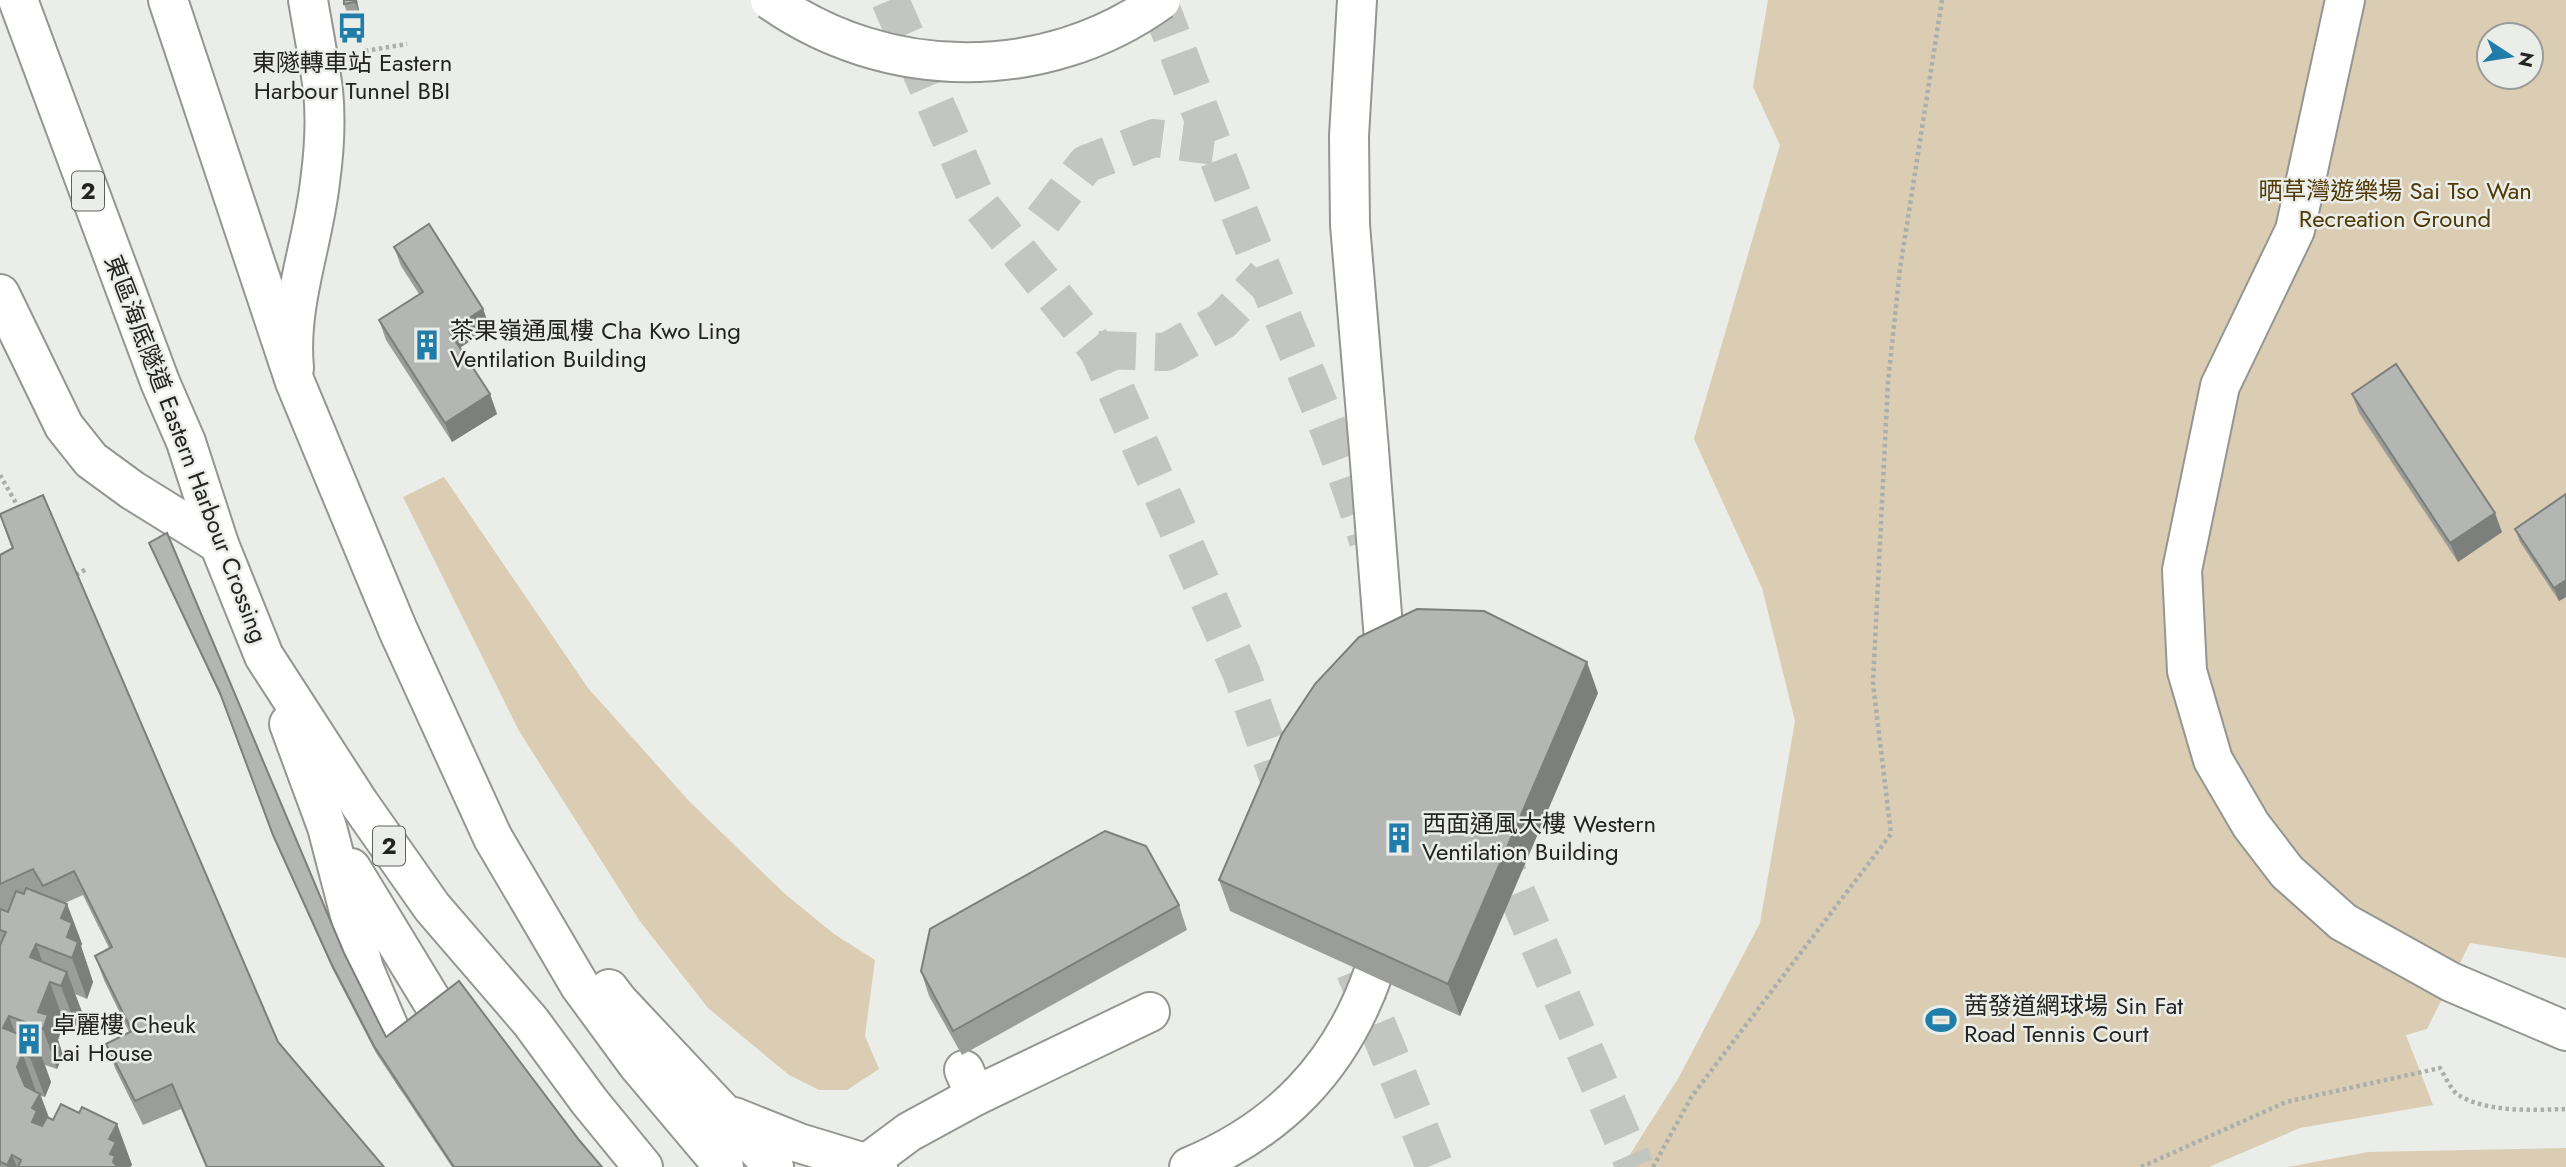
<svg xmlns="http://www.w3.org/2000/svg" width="2566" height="1167" font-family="Jost,'Noto Sans TC',sans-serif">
  <rect width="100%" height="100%" fill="#ebede9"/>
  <!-- green -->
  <g fill="#dbcdb3" fill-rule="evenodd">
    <path d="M 1768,0 L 2566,0 L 2566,958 L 2470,943 L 2427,1029 L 2406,1035 L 2433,1105 L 2300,1128 L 2209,1167 L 1622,1167 L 1679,1077 L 1760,923 L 1795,721 L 1762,588 L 1694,439 L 1780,145 L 1753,87 ZM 2489,35 L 2531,35 L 2531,77 L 2489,77 Z"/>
    <path d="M 444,477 L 588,688 L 689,801 L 785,894 L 834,934 L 875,960 L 865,1036 L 879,1069 L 847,1090 L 819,1090 L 789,1075 L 708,1008 L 639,920 L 519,731 L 403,497 Z"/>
    <path d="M 2566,1148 L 2566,1167 L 2288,1167 L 2368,1152 Z"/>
  </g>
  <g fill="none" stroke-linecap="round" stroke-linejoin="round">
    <!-- minor-tunnel -->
    <g stroke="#c3c5c1" stroke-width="38" stroke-dasharray="38 19" stroke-linecap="butt">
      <path d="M 1043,220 L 1086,164 L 1154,138 L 1214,146"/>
      <path d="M 1098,350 L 1166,352 L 1222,321 L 1265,276"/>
    </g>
    <!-- highway-tunnel -->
    <g stroke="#c3c5c1" stroke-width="38" stroke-dasharray="38 19" stroke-linecap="butt">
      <path d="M 890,0 L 978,202 L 1098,350 L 1241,672 L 1289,808"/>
      <path d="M 1158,0 C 1194,93 1227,186 1266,278 C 1302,365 1341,450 1368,541"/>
      <path d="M 1494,841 L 1635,1167"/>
      <path d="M 1355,971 L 1435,1167"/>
    </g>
    <!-- minor casing -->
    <g stroke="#949692" stroke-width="42">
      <g id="minor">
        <path d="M 2345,0 L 2295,230 L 2220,386 L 2182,570 L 2187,671 L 2213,760 L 2251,825 L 2287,872 L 2343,922 L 2451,982 L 2566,1031"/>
        <path d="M 0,294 L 64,426 L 91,460 L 132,490 L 219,544"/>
        <path d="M 294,368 C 288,304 313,245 320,182 C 324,153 326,119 323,90 C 319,60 313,30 308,0"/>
        <path d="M 975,1096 L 1150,1012"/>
        <path d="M 866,1164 L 909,1132 L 975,1096 L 964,1070"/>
      </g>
    </g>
    <!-- highway casing -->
    <g stroke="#949692" stroke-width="42">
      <g id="highway">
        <path d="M 18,0 L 160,382 L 186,442 L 219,544 L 264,656 L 359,803 L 432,907 L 531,1022 L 589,1101 L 643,1167"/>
        <path d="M 168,0 L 295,382 L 398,630 L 493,838 L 580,986 L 638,1065 L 724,1167"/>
        <path d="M 1357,0 L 1349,136 L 1350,225 L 1369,450"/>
        <path d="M 289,724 L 327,827 L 364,969 L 395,1042 L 417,1077"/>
        <path d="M 351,868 L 438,1011"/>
        <path d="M 609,989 L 619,1002 L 774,1167"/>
        <path d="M 734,1117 L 799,1143 L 878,1167"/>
        <path d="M 1189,1167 C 1280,1129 1340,1067 1373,974"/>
      </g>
    </g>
    <!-- path -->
    <g stroke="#acaeab" stroke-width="4.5" stroke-dasharray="3.5 3.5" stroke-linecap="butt">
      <path d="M 365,51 L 407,44"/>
      <path d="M 0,475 L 20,510"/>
      <path d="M 76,575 L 88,568"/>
      <path d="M 1653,1167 L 1692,1096 L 1891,834 L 1873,683 L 1888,382 L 1900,269 L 1942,0"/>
      <path d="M 2141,1167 L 2286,1102 L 2440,1068 C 2445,1076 2451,1090 2458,1095 C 2489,1113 2532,1110 2566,1109"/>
    </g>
    <!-- minor -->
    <use href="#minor" stroke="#fff" stroke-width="38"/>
    <!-- highway -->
    <use href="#highway" stroke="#fff" stroke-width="38"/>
    <!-- highway-bridge casing -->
    <g stroke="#949692" stroke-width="42" stroke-linecap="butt">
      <g id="highway-bridge">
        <path d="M 770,0 C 886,82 1045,84 1161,0"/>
        <path d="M 1369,450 L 1387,678"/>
      </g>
    </g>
    <!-- highway-bridge -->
    <use href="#highway-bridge" stroke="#fff" stroke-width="38"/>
  </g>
  <!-- wall -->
  <g fill="#9a9d9a">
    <path d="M 357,0 L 360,16 L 349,18 L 344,4 Z"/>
    <path d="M 394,247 L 483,309 L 490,328 L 460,348 L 490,394 L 497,414 L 452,442 L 386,340 L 379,320 L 419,294 L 401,266 Z"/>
    <path d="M 2352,394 L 2502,532 L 2458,562 L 2359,413 Z"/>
    <path d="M 2566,494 L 2566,597 L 2559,601 L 2520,542 L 2515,529 Z"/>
    <path d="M 0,516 L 278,1042 L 384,1167 L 206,1167 L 181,1109 L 143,1125 L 115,1068 L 106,1044 L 129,1032 L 104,980 L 95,956 L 109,948 L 83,895 L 65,903 L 67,904 L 82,944 L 81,946 L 93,982 L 87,999 L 75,994 L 82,1012 L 76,1026 L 64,1022 L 58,1040 L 63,1055 L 57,1069 L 45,1065 L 51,1082 L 45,1097 L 41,1096 L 49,1118 L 53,1120 L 79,1113 L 117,1124 L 132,1165 L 130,1167 L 0,1167 L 0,555 L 12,549 Z"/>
    <path d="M 149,543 L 344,953 L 386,1037 L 579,1140 L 602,1167 L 452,1167 L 376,1053 L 333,970 L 276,842 L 222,700 Z"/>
    <path d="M 1598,693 L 1460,1016 L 1230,911 L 1219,880 Z"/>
    <path d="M 1179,905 L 1187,930 L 962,1055 L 929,996 L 921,971 Z"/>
  </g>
  <!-- shaded-wall -->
  <g fill="#7d7f7d">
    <path d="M 355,0 L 357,0 L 360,16 L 355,2 Z"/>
    <path d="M 483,309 L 490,328 L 456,350 L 449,331 Z"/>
    <path d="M 490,394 L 497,414 L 452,442 L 445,423 Z"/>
    <path d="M 2495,513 L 2502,532 L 2458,562 L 2450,543 Z"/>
    <path d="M 2566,580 L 2566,597 L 2559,601 L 2554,588 Z"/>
    <path d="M 1587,662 L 1598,693 L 1460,1016 L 1448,984 Z"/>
    <path d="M 67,904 L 82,944 L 81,946 L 93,982 L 87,999 L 72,958 L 61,918 Z"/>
    <path d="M 36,944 L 64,1022 L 58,1040 L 63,1055 L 57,1069 L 43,1029 L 38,1012 L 30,957 Z"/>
    <path d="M 67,972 L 82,1012 L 76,1026 L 61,986 Z"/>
    <path d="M 9,1016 L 37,1094 L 32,1107 L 3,1028 Z"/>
    <path d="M 36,1041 L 51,1082 L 45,1097 L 30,1057 Z"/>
    <path d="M 40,1094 L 55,1134 L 32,1122 L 32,1108 Z"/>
    <path d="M 117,1124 L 132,1165 L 130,1167 L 115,1167 L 110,1154 L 109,1139 Z"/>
    <path d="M 12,1155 L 17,1167 L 7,1167 L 7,1165 Z"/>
  </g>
  <!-- building -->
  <g fill="#b3b6b3" stroke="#7d7f7d" stroke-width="2">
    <path d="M 344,0 L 355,0 L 355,2 L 344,4 Z"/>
    <path d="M 429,224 L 483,309 L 449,331 L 490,394 L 445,423 L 379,320 L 423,292 L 394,247 Z"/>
    <path d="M 2396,364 L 2495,513 L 2450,543 L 2352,394 Z"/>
    <path d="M 2566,494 L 2566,580 L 2554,588 L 2515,529 Z"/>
    <path d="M 43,495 L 278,1042 L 384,1167 L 207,1167 L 172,1084 L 135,1101 L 106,1044 L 132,1031 L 95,956 L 112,947 L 74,871 L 43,886 L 33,869 L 0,884 L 0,555 L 13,548 L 0,514 Z"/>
    <path d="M 167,533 L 344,953 L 386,1037 L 459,981 L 579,1140 L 602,1167 L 454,1167 L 374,1046 L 331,963 L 273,835 L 220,693 L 149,543 Z"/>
    <path d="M 1417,609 L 1484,611 L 1587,662 L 1448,984 L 1219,880 L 1282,734 L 1315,684 L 1359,637 Z"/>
    <path d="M 1105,831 L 1146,846 L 1179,905 L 953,1031 L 921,971 L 930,929 Z"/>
    <path d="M 26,888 L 67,904 L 61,918 L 72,923 L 67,937 L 78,942 L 72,958 L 36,944 L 30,957 L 67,972 L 61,986 L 50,982 L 38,1012 L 48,1015 L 43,1029 L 9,1016 L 3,1028 L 36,1041 L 30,1057 L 22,1054 L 17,1067 L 25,1086 L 40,1094 L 32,1108 L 37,1111 L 32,1122 L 42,1126 L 47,1117 L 53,1120 L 61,1104 L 79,1113 L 82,1107 L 117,1124 L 109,1139 L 116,1142 L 110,1154 L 115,1156 L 113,1162 L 118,1167 L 18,1167 L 21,1160 L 12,1155 L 7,1165 L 1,1162 L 0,1165 L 0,945 L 6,932 L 0,930 L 0,909 L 8,912 L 16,891 L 24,894 Z"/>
  </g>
  <!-- icons -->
  <defs>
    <g id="bus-bare" transform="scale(2.415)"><path d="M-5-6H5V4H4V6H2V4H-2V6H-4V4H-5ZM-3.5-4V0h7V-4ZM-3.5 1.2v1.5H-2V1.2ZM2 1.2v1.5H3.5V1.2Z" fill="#207daa" stroke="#ebede9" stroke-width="2.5" paint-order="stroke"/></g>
    <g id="building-bare" transform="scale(2.415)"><path d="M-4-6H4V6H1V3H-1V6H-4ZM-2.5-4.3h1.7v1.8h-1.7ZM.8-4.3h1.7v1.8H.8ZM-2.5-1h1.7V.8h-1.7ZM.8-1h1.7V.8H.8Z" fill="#207daa" stroke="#ebede9" stroke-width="2.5" paint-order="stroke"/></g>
    <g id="stadium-bare" transform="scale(2.415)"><path d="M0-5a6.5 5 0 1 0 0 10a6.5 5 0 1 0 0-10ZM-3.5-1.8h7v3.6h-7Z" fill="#207daa" stroke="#ebede9" stroke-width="2.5" paint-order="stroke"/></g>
  </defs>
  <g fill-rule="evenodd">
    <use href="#bus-bare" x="352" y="28"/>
    <use href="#building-bare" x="427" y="345"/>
    <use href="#building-bare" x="1399" y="838"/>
    <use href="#stadium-bare" x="1941" y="1020"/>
    <use href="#building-bare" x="29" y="1039"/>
  </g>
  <g text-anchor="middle" stroke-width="5" stroke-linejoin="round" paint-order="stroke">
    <!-- shield labels -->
    <g fill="#ebede9" stroke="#5f605e" stroke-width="2">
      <rect x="72" y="171.5" width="32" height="39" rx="5"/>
      <rect x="373" y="826.5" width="32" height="39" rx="5"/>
    </g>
    <g font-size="23" font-weight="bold" fill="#232322">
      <text x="88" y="199">2</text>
      <text x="389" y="854">2</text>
    </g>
    <!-- poi labels -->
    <g font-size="24" fill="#232322" stroke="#ebede9" text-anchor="start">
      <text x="352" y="71" text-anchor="middle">東隧轉車站 Eastern<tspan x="352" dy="28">Harbour Tunnel BBI</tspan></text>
      <text x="450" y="339">茶果嶺通風樓 Cha Kwo Ling<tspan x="450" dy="28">Ventilation Building</tspan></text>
      <text x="1422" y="832">西面通風大樓 Western<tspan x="1422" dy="28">Ventilation Building</tspan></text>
      <text x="1964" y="1014">茜發道網球場 Sin Fat<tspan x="1964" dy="28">Road Tennis Court</tspan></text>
      <text x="52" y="1033">卓麗樓 Cheuk<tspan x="52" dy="28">Lai House</tspan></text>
    </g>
    <!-- park labels -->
    <g font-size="24" fill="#4f3905" stroke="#ebede9">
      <text x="2395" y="199">晒草灣遊樂場 Sai Tso Wan<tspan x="2395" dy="28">Recreation Ground</tspan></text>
    </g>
    <!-- street labels -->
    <g font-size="24" fill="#232322" stroke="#ebede9">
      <text transform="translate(186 449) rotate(69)" y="8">東區海底隧道 Eastern Harbour Crossing</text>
    </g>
  </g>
  <!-- north arrow -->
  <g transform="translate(2510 56) rotate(102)"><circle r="33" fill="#ebede9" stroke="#9b9c99" stroke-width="2"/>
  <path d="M0-5L12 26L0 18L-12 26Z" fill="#207daa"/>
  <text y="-10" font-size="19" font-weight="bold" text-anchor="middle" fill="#232322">N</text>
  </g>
</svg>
